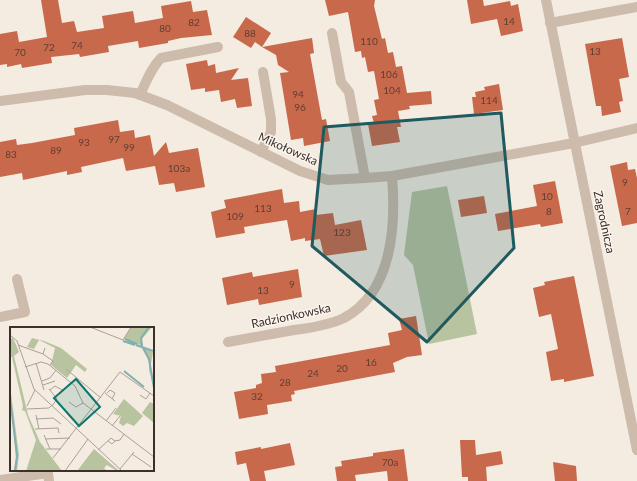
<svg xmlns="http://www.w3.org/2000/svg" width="637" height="481" font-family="Lato,sans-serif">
  <rect width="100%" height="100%" fill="#f4ebe1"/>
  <!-- green -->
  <path fill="#b8c4a0" d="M 447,186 L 477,334 L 429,344 L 413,265 L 404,255 L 412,192 Z"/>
  <!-- building -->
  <g fill="#c8694b">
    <path d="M 41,0 L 58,0 L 62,23 L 74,21 L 77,32 L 104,28 L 102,16 L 133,11 L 135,23 L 163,18 L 161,6 L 191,1 L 193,12 L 207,10 L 212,35 L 181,38 L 168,41 L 168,43 L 139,48 L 138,41 L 108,46 L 109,52 L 80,57 L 79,54 L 51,57 L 52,63 L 22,68 L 21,64 L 7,67 L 7,64 L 0,65 L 0,34 L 17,31 L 19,42 L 47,37 Z"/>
    <path d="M 325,0 L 375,0 L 374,6 L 382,39 L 385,38 L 388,53 L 393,52 L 396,67 L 402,66 L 407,93 L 431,91 L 432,104 L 409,106 L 410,109 L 398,111 L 401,127 L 397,127 L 400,142 L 372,146 L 368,124 L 374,123 L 372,116 L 377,115 L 374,100 L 379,99 L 374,71 L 368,72 L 365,57 L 362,58 L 361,51 L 355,52 L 348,12 L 329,16 Z"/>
    <path d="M 467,0 L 483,0 L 484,6 L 510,1 L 511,6 L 518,4 L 523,31 L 501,36 L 497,19 L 471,24 Z"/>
    <path d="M 246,17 L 271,33 L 262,47 L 255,42 L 251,48 L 233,37 Z"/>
    <path d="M 312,38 L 314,53 L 310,54 L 322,120 L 326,119 L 330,141 L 304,146 L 303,138 L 291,140 L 280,73 L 289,72 L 278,65 L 276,55 L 262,47 Z"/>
    <path d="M 622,38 L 629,77 L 619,79 L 623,101 L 619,102 L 621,112 L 602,116 L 601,106 L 596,106 L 585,44 Z"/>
    <path d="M 207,60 L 208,66 L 215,64 L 216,73 L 239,68 L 231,80 L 248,78 L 252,106 L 237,108 L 235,99 L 221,102 L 219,90 L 205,92 L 205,88 L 191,90 L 186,64 Z"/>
    <path d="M 499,84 L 503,110 L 474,114 L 472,97 L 476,97 L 475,92 L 485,90 L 484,87 Z"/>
    <path d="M 118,120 L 120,132 L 134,130 L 135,138 L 150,135 L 154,156 L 166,142 L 169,153 L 198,148 L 205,187 L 176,192 L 174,183 L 159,185 L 155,166 L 126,171 L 123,158 L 81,167 L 82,172 L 67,175 L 67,171 L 23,180 L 22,173 L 0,177 L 0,142 L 16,139 L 17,145 L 32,143 L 75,135 L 74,128 Z"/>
    <path d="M 627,162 L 628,170 L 635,169 L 637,178 L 637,223 L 622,226 L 610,166 Z"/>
    <path d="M 555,181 L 563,223 L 541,227 L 540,224 L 498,231 L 495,214 L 537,206 L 533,185 Z"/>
    <path d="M 282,189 L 284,203 L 299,201 L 300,212 L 316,209 L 316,215 L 333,213 L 335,225 L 361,220 L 367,250 L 324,256 L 320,239 L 305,241 L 305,238 L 291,241 L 287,220 L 244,227 L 245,233 L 216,238 L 211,212 L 226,208 L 224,200 Z"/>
    <path d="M 484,196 L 487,213 L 461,217 L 458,200 Z"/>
    <path d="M 298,269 L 302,297 L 259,305 L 258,299 L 227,305 L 222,278 L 252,272 L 253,277 Z"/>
    <path d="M 574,276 L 594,376 L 564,382 L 564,379 L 551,381 L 546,352 L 558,349 L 551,314 L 539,317 L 533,288 L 545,285 L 544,282 Z"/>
    <path d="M 416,316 L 422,355 L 407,357 L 393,363 L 395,372 L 294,391 L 295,394 L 291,395 L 292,401 L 267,405 L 268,414 L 239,419 L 234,392 L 256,388 L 256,385 L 262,383 L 261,374 L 276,372 L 275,366 L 390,345 L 388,333 L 402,330 L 399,319 Z"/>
    <path d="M 460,440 L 475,440 L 476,455 L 501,451 L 503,464 L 486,467 L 487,481 L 468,481 L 468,477 L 462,477 Z"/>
    <path d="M 290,443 L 295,465 L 264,471 L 266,481 L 250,481 L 246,463 L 237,465 L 235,452 L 261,447 L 261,449 Z"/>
    <path d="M 404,449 L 408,481 L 388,481 L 387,471 L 355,475 L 356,481 L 337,481 L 335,467 L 342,466 L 341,461 L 373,456 L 373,453 Z"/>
    <path d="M 553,462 L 576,466 L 577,481 L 555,481 Z"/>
  </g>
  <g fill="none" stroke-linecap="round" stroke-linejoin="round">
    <!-- minor -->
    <g stroke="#cdbbac" stroke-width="10">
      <path d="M 546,0 L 637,450"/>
      <path d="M 550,23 L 637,7"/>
      <path d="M 332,33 L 341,82 L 349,92 L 365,178"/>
      <path d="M 140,95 C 146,82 151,68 161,58 L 218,47"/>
      <path d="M 0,101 L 85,90 L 107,90 L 135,93 L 167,105 L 300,171 L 328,180 L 365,178 L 392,176 L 574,143 L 637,128"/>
      <path d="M 261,152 L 271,132 L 271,119 L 263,72"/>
      <path d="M 0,317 L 25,312 L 17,279"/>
      <path d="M 228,342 C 250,338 272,334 294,330 C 311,328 329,325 344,318 C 393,292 396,224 392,176"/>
      <path d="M 0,480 L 48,473 L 49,481"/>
    </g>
  </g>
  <!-- marked area -->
  <path fill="#1f5a5e" fill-opacity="0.2" stroke="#1f5a5e" stroke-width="3" stroke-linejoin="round" d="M 501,113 L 514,248 L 427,342 L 312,246 L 324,127 Z"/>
  <g text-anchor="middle" stroke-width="3" stroke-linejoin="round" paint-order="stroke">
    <!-- number labels -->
    <g font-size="10" fill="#5e3e33">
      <text x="509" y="25">14</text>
      <text x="194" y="26">82</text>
      <text x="165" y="32">80</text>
      <text x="250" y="37">88</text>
      <text x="369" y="45">110</text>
      <text x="77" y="49">74</text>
      <text x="49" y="51">72</text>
      <text x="595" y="55">13</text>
      <text x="20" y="56">70</text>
      <text x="389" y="78">106</text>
      <text x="392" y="94">104</text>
      <text x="298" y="98">94</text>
      <text x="489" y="104">114</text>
      <text x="300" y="111">96</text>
      <text x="114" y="143">97</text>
      <text x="84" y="146">93</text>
      <text x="129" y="151">99</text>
      <text x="56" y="154">89</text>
      <text x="11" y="158">83</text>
      <text x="179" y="172">103a</text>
      <text x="625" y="186">9</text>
      <text x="547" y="200">10</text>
      <text x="263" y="212">113</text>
      <text x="549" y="215">8</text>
      <text x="628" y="215">7</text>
      <text x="235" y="220">109</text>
      <text x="342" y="236">123</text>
      <text x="292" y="288">9</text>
      <text x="263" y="294">13</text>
      <text x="371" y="366">16</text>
      <text x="342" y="372">20</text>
      <text x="313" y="377">24</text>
      <text x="285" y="386">28</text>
      <text x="257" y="400">32</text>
      <text x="390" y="466">70a</text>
    </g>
    <!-- street labels -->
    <g font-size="12" fill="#3b302b" stroke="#fbf5ee">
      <text transform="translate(288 149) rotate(24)" y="4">Mikołowska</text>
      <text transform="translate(604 222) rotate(78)" y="4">Zagrodnicza</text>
      <text transform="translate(291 316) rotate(-12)" y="4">Radzionkowska</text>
    </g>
  </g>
  <!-- overview -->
  <g transform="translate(10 327)">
    <rect width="144" height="144" fill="#f4ebe1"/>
    <path d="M 121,0 L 142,0 L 132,12 L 133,19 L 114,12 ZM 3,11 L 9,25 L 4,29 L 18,88 L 30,115 L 52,144 L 16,144 L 26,113 L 15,84 L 12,83 L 13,79 L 2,30 L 0,30 L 0,12 ZM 22,11 L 34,14 L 51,21 L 77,42 L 75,45 L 66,38 L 57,51 L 41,38 L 45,21 L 29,13 L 24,22 L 17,20 ZM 133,21 L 143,25 L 140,43 L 143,52 L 144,62 L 139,43 L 139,35 ZM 0,59 L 9,128 L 7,144 L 4,144 L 6,131 ZM 114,72 L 133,89 L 124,99 L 117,96 L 113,99 L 109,96 L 111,89 L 103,87 ZM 140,75 L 144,77 L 144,96 L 132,86 ZM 84,122 L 108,143 L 107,144 L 97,138 L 94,141 L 97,144 L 67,144 Z" fill="#b8c4a0"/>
    <path fill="none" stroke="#7fb0b2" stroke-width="2" d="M 115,12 L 127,17M 113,14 L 125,18M 126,18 L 143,24M 132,19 L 131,11 L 139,0M 133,21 L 139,32 L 144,61M 114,44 L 134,60M 0,70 L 7,129 L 5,144"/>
    <path fill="none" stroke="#aaa098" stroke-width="1" d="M 80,0 L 113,13 L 121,0M 0,8 L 7,14 L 24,62 L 112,144M 8,18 L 33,27 L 35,21M 33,27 L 43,34 L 40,38M 26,36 L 34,63M 15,40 L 31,35 L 38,37 L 65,59 L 73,76 L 144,130M 56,42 L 91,71M 32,54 L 40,51 L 46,43M 33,58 L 45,54M 39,62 L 47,72 L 42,79M 40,63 L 45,59 L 54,64M 95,66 L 105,74M 97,66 L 100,63 L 105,66 L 102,72M 130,68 L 136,72 L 140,66M 59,75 L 66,80 L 73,76M 17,79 L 25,63M 17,82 L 39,81 L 42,78M 26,88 L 29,102M 26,92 L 43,91 L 51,97M 96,94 L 106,81M 102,99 L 110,89M 25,102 L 48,101 L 49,106M 34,108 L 40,122M 35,112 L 60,111M 105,114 L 110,113 L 114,107M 36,122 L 51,122M 88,123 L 101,111 L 105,114 L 102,117 L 98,114M 122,127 L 141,140M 43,131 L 110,45 L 144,69M 110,142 L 124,125M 55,144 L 78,112"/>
    <path fill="#0f766e" fill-opacity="0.15" stroke="#0f766e" stroke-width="2" d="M 66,52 L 90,80 L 69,99 L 44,71 Z"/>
    <rect width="144" height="144" fill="none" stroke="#3b302b" stroke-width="2"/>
  </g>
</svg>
